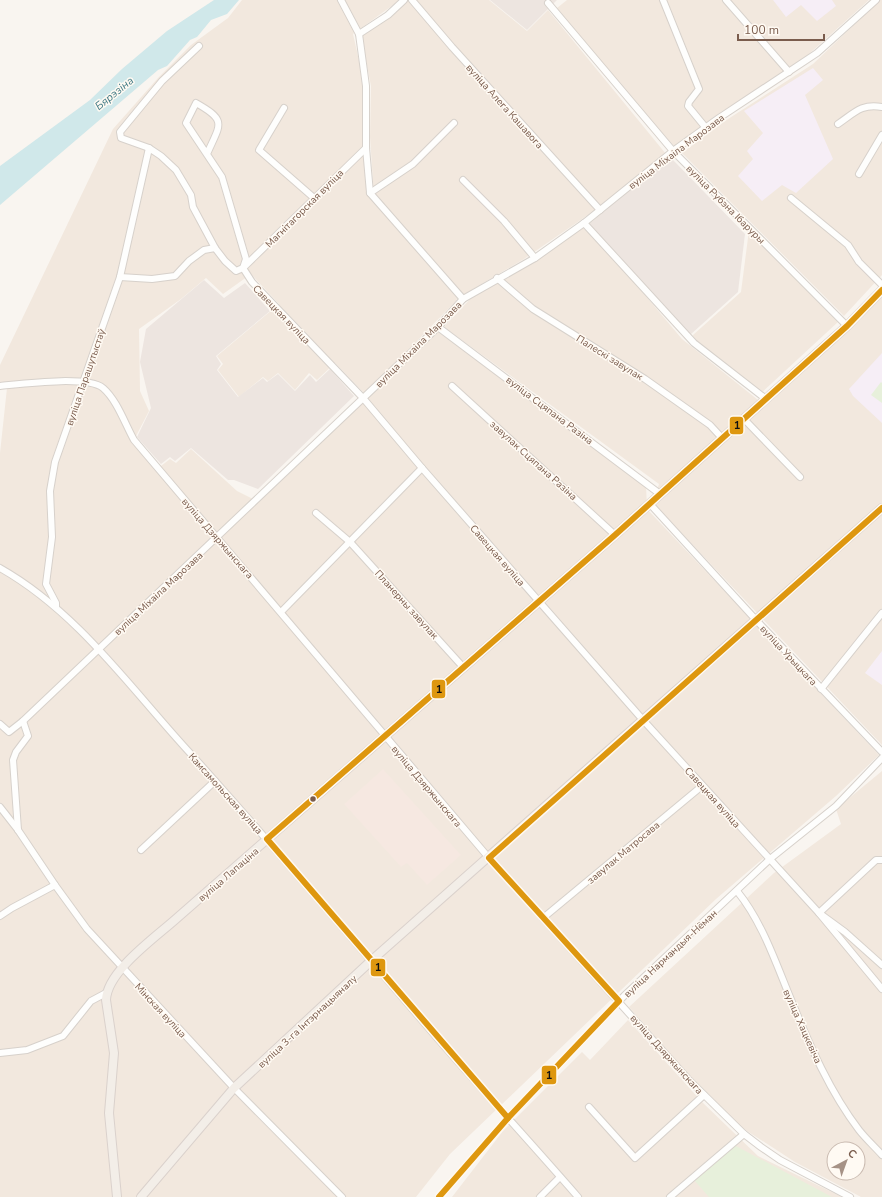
<svg xmlns="http://www.w3.org/2000/svg" width="882" height="1197" font-family="'Nunito Sans',sans-serif">
  <rect width="100%" height="100%" fill="#f9f5f0"/>
  <!-- residential -->
  <g fill="#f2e8de" fill-rule="evenodd">
    <path d="M 242,0 L 400,0 L 353,34 L 362,74 L 368,193 L 458,296 L 456,301 L 365,394 L 335,363 L 317,380 L 309,373 L 295,390 L 278,373 L 268,381 L 263,377 L 239,397 L 218,370 L 223,364 L 217,356 L 279,304 L 251,274 L 223,294 L 206,278 L 181,299 L 139,329 L 140,391 L 149,411 L 136,436 L 137,440 L 161,466 L 170,459 L 176,463 L 191,449 L 237,491 L 259,502 L 438,331 L 646,485 L 647,509 L 879,755 L 836,796 L 716,899 L 450,1154 L 416,1197 L 0,1197 L 0,453 L 7,388 L 0,383 L 0,365 L 113,129 L 158,78 L 191,45 L 228,18 Z"/>
    <path d="M 408,0 L 489,0 L 527,31 L 548,10 L 666,154 L 598,208 L 524,259 L 463,295 L 374,196 L 370,137 L 371,86 L 361,35 Z"/>
    <path d="M 567,0 L 869,0 L 800,62 L 721,112 L 676,148 L 613,79 L 557,8 Z"/>
    <path d="M 880,0 L 882,0 L 882,275 L 844,316 L 682,153 L 728,119 L 813,64 Z"/>
    <path d="M 582,227 L 606,249 L 682,339 L 763,404 L 860,320 L 882,295 L 882,745 L 653,503 L 659,484 L 444,327 L 473,296 L 506,278 Z"/>
    <path d="M 749,230 L 838,322 L 760,394 L 695,342 L 693,335 L 741,292 Z"/>
    <path d="M 882,771 L 882,1197 L 861,1197 L 795,1162 L 741,1127 L 686,1072 L 629,1007 L 774,873 L 841,824 L 836,809 ZM 834,1149 L 858,1149 L 858,1173 L 834,1173 Z"/>
    <path d="M 628,1020 L 702,1102 L 758,1156 L 842,1197 L 452,1197 L 503,1131 L 582,1052 L 590,1060 Z"/>
  </g>
  <!-- commercial -->
  <path fill="#f6e8e1" d="M 383,769 L 461,855 L 427,885 L 407,863 L 401,867 L 344,804 Z"/>
  <!-- industrial -->
  <g fill="#ede5e0">
    <path d="M 490,0 L 557,0 L 527,30 Z"/>
    <path d="M 667,159 L 673,160 L 745,234 L 738,292 L 691,334 L 682,329 L 589,224 Z"/>
    <path d="M 204,280 L 224,298 L 245,283 L 270,311 L 216,356 L 221,364 L 217,370 L 238,397 L 263,378 L 267,382 L 278,374 L 295,391 L 310,375 L 316,382 L 330,369 L 354,396 L 258,489 L 234,480 L 228,480 L 191,448 L 175,461 L 170,457 L 161,464 L 137,437 L 151,408 L 140,362 L 146,329 Z"/>
  </g>
  <!-- education -->
  <g fill="#f6eef6">
    <path d="M 773,0 L 832,0 L 836,6 L 817,21 L 801,5 L 786,17 Z"/>
    <path d="M 813,68 L 823,80 L 805,95 L 833,159 L 796,193 L 782,185 L 762,201 L 738,176 L 753,159 L 747,151 L 763,133 L 744,111 Z"/>
    <path d="M 882,353 L 882,423 L 853,396 L 849,389 Z"/>
    <path d="M 882,651 L 882,685 L 865,673 Z"/>
  </g>
  <!-- green -->
  <g fill="#e7f0db">
    <path d="M 881,382 L 882,383 L 882,403 L 871,395 Z"/>
    <path d="M 734,1145 L 832,1197 L 709,1197 L 694,1180 Z"/>
  </g>
  <!-- water -->
  <path fill="#d0e8ea" d="M 214,0 L 239,0 L 227,14 L 211,20 L 197,37 L 190,40 L 167,66 L 158,70 L 0,205 L 0,166 L 90,100 L 122,69 L 167,31 Z"/>
  <g fill="none" stroke-linecap="round" stroke-linejoin="round">
    <!-- minor casing -->
    <g stroke="#d7d1cb" stroke-width="8">
      <g id="minor">
        <path d="M 341,0 L 359,34 L 366,86 L 366,148 L 370,193 L 463,299"/>
        <path d="M 412,0 L 452,47 L 600,210"/>
        <path d="M 663,0 L 699,89 L 689,102 L 688,106 L 706,128"/>
        <path d="M 726,0 L 789,72"/>
        <path d="M 548,3 L 673,151 L 847,326"/>
        <path d="M 359,34 L 388,15 L 404,0"/>
        <path d="M 199,46 L 162,81 L 120,132 L 121,138 L 149,148 L 161,156 L 176,170 L 191,195 L 193,207 L 215,248 L 225,261 L 236,271 L 243,268 L 252,282 L 363,398 L 422,468 L 643,720 L 819,913 L 882,989"/>
        <path d="M 284,108 L 259,150 L 314,198"/>
        <path d="M 838,124 C 854,113 862,103 882,107"/>
        <path d="M 207,154 C 220,124 228,121 196,103 L 186,123 L 222,177 L 246,259 L 243,268"/>
        <path d="M 859,174 L 882,135"/>
        <path d="M 463,180 L 504,221 L 535,258"/>
        <path d="M 370,193 L 413,164 L 454,123"/>
        <path d="M 791,198 L 848,245 L 859,262 L 882,285"/>
        <path d="M 584,223 L 694,343 L 766,399"/>
        <path d="M 244,267 L 366,148"/>
        <path d="M 120,277 L 152,279 L 175,276 L 189,261 L 204,250 L 215,248"/>
        <path d="M 497,278 L 533,309 L 645,379 L 710,425 L 722,438"/>
        <path d="M 438,327 L 660,494"/>
        <path d="M 0,386 C 21,384 87,375 103,388 C 117,400 125,424 134,440 L 489,858 L 688,1079 L 744,1134 L 761,1147 L 780,1160 L 850,1197"/>
        <path d="M 452,386 L 615,535"/>
        <path d="M 744,419 L 800,477"/>
        <path d="M 650,504 L 757,621 L 882,752"/>
        <path d="M 316,513 L 350,542 L 463,667"/>
        <path d="M 0,568 C 78,612 131,689 190,753 C 275,847 356,943 438,1039 C 484,1092 532,1144 578,1197"/>
        <path d="M 56,607 L 56,603 L 46,584 L 52,537 L 50,491 L 55,462 L 120,277 L 149,148"/>
        <path d="M 281,612 L 422,468"/>
        <path d="M 821,689 L 882,613"/>
        <path d="M 0,724 L 9,732 L 23,721 L 438,327 L 463,299 L 535,258 L 584,223 L 673,151 L 719,118 L 817,53 L 876,0"/>
        <path d="M 0,807 L 18,830 L 55,885 L 87,929 L 234,1088 L 342,1197"/>
        <path d="M 18,830 L 13,760 L 16,752 L 28,736 L 23,721"/>
        <path d="M 141,850 L 215,781"/>
        <path d="M 882,860 L 876,860 L 819,913 L 845,932 L 882,965"/>
        <path d="M 737,891 C 763,923 776,964 792,1002 C 810,1046 830,1092 859,1130 C 866,1139 875,1147 882,1155"/>
        <path d="M 0,916 L 12,908 L 55,885"/>
        <path d="M 543,918 L 702,786"/>
        <path d="M 0,1053 L 27,1050 L 63,1036 L 91,1001 L 106,993"/>
        <path d="M 589,1107 L 635,1158 L 704,1095"/>
        <path d="M 439,1197 L 508,1118 L 624,996 L 770,859 L 836,806 L 882,758"/>
        <path d="M 540,1197 L 560,1177"/>
        <path d="M 670,1197 L 744,1134"/>
      </g>
    </g>
    <!-- major casing -->
    <g stroke="#dad1cc" stroke-width="10">
      <g id="major">
        <path d="M 117,1197 L 109,1113 L 114,1053 L 106,1000 C 107,971 156,937 177,918 L 615,535 L 847,326 L 882,290"/>
        <path d="M 141,1197 L 234,1088 L 372,960 L 882,508"/>
      </g>
    </g>
    <!-- minor -->
    <use href="#minor" stroke="#fefefd" stroke-width="6"/>
    <!-- major -->
    <use href="#major" stroke="#f3eee8" stroke-width="8"/>
    <!-- bus-1 casing -->
    <g stroke="#fffaf3" stroke-width="9">
      <g id="bus-1">
        <path d="M 508,1118 L 267,839 L 615,535 L 847,326 L 882,290"/>
        <path d="M 439,1197 L 508,1118 L 619,1001 L 489,858 L 882,508"/>
      </g>
    </g>
    <!-- bus-1 -->
    <use href="#bus-1" stroke="#de970f" stroke-width="6"/>
  </g>
  <!-- markers -->
  <circle fill="#7a5c4d" stroke="#fffaf3" stroke-width="1.5" cx="313" cy="799" r="3.5"/>
  <g text-anchor="middle" stroke-width="3" stroke-linejoin="round" paint-order="stroke">
    <!-- street labels -->
    <g font-size="10" fill="#7a5c4d" stroke="#fffaf3">
      <text transform="translate(505 106) rotate(48)" y="4">вуліца Алега Кашавога</text>
      <text transform="translate(676 151) rotate(-37)" y="4">вуліца Міхаіла Марозава</text>
      <text transform="translate(726 204) rotate(45)" y="4">вуліца Рубэна Ібаруры</text>
      <text transform="translate(304 208) rotate(-45)" y="4">Магнітагорская вуліца</text>
      <text transform="translate(282 314) rotate(46)" y="4">Савецкая вуліца</text>
      <text transform="translate(418 344) rotate(-45)" y="4">вуліца Міхаіла Марозава</text>
      <text transform="translate(610 357) rotate(32)" y="4">Палескі завулак</text>
      <text transform="translate(85 377) rotate(-71)" y="4">вуліца Парашутыстаў</text>
      <text transform="translate(550 410) rotate(37)" y="4">вуліца Сцяпана Разіна</text>
      <text transform="translate(534 460) rotate(42)" y="4">завулак Сцяпана Разіна</text>
      <text transform="translate(218 538) rotate(49)" y="4">вуліца Дзяржынскага</text>
      <text transform="translate(498 555) rotate(49)" y="4">Савецкая вуліца</text>
      <text transform="translate(158 593) rotate(-43)" y="4">вуліца Міхаіла Марозава</text>
      <text transform="translate(407 604) rotate(48)" y="4">Планерны завулак</text>
      <text transform="translate(789 655) rotate(47)" y="4">вуліца Урыцкага</text>
      <text transform="translate(427 786) rotate(50)" y="4">вуліца Дзяржынскага</text>
      <text transform="translate(226 793) rotate(48)" y="4">Камсамольская вуліца</text>
      <text transform="translate(713 797) rotate(48)" y="4">Савецкая вуліца</text>
      <text transform="translate(623 852) rotate(-40)" y="4">завулак Матросава</text>
      <text transform="translate(228 874) rotate(-41)" y="4">вуліца Лапаціна</text>
      <text transform="translate(670 953) rotate(-43)" y="4">вуліца Нармандыя-Нёман</text>
      <text transform="translate(161 1010) rotate(47)" y="4">Мінская вуліца</text>
      <text transform="translate(307 1021) rotate(-43)" y="4">вуліца 3-га Інтэрнацыяналу</text>
      <text transform="translate(803 1026) rotate(66)" y="4">вуліца Хацкевіча</text>
      <text transform="translate(667 1054) rotate(48)" y="4">вуліца Дзяржынскага</text>
    </g>
    <!-- water labels -->
    <g font-size="11" font-style="italic" fill="#437c86" stroke="#fffaf3">
      <text transform="translate(114 93) rotate(-39)" y="4">Бярэзіна</text>
    </g>
  </g>
  <g stroke="#fffaf3" stroke-width="1.5">
    <rect x="729" y="416" width="15" height="19" rx="4" fill="#de970f"/>
    <rect x="431" y="679" width="15" height="20" rx="4" fill="#de970f"/>
    <rect x="370" y="958" width="16" height="19" rx="4" fill="#de970f"/>
    <rect x="541" y="1065" width="16" height="20" rx="4" fill="#de970f"/>
  </g>
  <g font-size="11" text-anchor="middle" font-weight="bold" fill="#111">
    <text x="737" y="429">1</text>
    <text x="439" y="693">1</text>
    <text x="378" y="971">1</text>
    <text x="549" y="1079">1</text>
  </g>
  <!-- north arrow -->
  <g transform="translate(846 1161) rotate(41)"><circle r="19" fill="#fffaf3" stroke="#cabbb1"/>
  <path d="M0-3L7 15L0 10L-7 15Z" fill="#a69286"/>
  <text y="-6" font-size="11" font-weight="bold" text-anchor="middle" fill="#7a5c4d">С</text>
  </g>
  <!-- scale -->
  <path d="M738 34v6h86v-6" fill="none" stroke="#7a5c4d" stroke-width="2"/>
  <text x="744" y="34" font-size="12" fill="#7a5c4d" stroke="#fffaf3" stroke-width="3" paint-order="stroke">100 m</text>
</svg>
